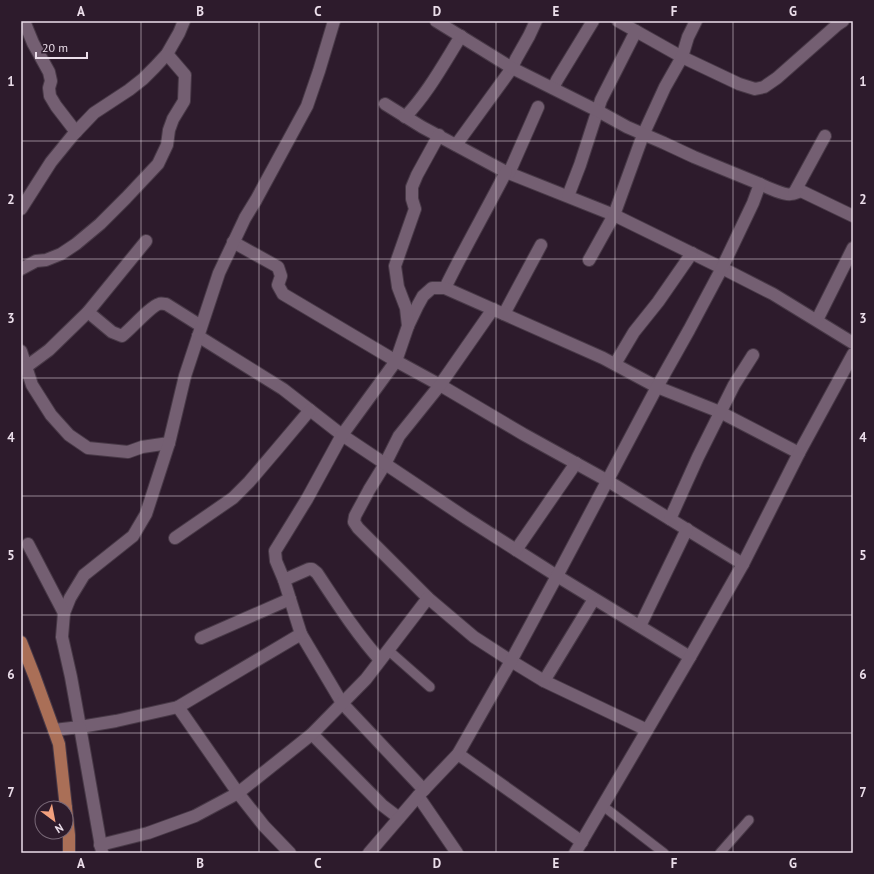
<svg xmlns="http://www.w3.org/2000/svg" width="874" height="874" font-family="'PT Sans',sans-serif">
  <rect width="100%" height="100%" fill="#2d1b2c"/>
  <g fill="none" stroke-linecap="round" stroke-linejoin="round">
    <!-- lane casing -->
    <g stroke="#483947" stroke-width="11">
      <g id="lane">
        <path d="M 388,650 L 430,687"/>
        <path d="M 603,806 L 664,853"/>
        <path d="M 720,853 L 749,820"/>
      </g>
    </g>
    <!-- street casing -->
    <g stroke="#483947" stroke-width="14">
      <g id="street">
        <path d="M 24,21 L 33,43 L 49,72 L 51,81 L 49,88 L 50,96 L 56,106 L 76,132"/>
        <path d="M 618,21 L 682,57 L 739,84 L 755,89 L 764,87 L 777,78 L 837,25 L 843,21"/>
        <path d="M 553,88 L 557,80 L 593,21"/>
        <path d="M 385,104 L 422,127 L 506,172 L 614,215 L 722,268 L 773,294 L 853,343"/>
        <path d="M 405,117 C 428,93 444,63 461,36"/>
        <path d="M 456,145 L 512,68 L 516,59 L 529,36 L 536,21"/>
        <path d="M 509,173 L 538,107"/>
        <path d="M 760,184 C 766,187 786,196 791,194 C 795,194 797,192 801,191 L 853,216"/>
        <path d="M 794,193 L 825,136"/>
        <path d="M 568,196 L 580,165 L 601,100 L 636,31"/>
        <path d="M 21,209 L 51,162 L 73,135 L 94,113 L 129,90 L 143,79 L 155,67 L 167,54 L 179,33 L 184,21"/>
        <path d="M 233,242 L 278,267 L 281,276 L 278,285 L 283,294 L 396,361 L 440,385 L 523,434 L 608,481 L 743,564"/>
        <path d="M 589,260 L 614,215 L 643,135 L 665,87 L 682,57 L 688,37 L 696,21"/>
        <path d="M 21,269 L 36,261 L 46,260 L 61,254 L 76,244 L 100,224 L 126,198 L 158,164 L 167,145 L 169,130 L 173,119 L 184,101 L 185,75 L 167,54"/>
        <path d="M 445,288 C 464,249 486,211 506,172"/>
        <path d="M 493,309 L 440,385 L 399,436 L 385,464 L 369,490 L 355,516 L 354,522 L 358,528 L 428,598 L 474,637 L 511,661 L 544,681 L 647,730"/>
        <path d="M 88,312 L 112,332 L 122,336 C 130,330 151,306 159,304 C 161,303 163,304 166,304 L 201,326"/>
        <path d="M 504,314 L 541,245"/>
        <path d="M 817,320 L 853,248"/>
        <path d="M 408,326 L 418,305 L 423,296 L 432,288 L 445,288 L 603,358 L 657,387 L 720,412 L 799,453"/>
        <path d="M 198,336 L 283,389 L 342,435 L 466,518 L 557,576 L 690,657"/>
        <path d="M 21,351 L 32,385 L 51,415 L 69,435 L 88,448 L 128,452 L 142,447 L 169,443 L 185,376 L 219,273 L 245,218 L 256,200 L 307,106 L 319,71 L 334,21"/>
        <path d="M 615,364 L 634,332 L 658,302 L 692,253"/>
        <path d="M 26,367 L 49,350 L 88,312 L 146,241"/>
        <path d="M 169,443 L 146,514 L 133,536 L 84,575 L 70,598 L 64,613 L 62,637 L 71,677 L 80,727 L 116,721 L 178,707 L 301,634 L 342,703 L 424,790"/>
        <path d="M 670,519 L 698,457 L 734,385 L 753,355"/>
        <path d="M 175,538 L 233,498 L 249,482 L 278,448 L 310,410"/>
        <path d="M 28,544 L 64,613"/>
        <path d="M 516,550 L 576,463"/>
        <path d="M 284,580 L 309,569 L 312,569 L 317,573 C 337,603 356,633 380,660"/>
        <path d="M 640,626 L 687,529"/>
        <path d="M 301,634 L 284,580 L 276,561 L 275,551 L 307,499 L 342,435 L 396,361 L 408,326 L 406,308 L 398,287 L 395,266 L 415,209 L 412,199 L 412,187 L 417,175 L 439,135"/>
        <path d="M 201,638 L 290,599"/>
        <path d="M 544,681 L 594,599"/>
        <path d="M 178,707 L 238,793 L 264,826 L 290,853"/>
        <path d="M 54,730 L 80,727 L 102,852"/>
        <path d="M 312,734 L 382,805 L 399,818"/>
        <path d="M 458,754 L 582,842"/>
        <path d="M 418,796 L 457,853"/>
        <path d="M 100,845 L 148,833 L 195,816 L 238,793 L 312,734 L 366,679 L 428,598"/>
        <path d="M 369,853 L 418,796 L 458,754 L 511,661 L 557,576 L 657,387 L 689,330 L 722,268 L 753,203 L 760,184 L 694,157 L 664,143 L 627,127 L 598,111 L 512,68 L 436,21"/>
        <path d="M 575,853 L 690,657 L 743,564 L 799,453 L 853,354"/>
      </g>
    </g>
    <!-- primary casing -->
    <g stroke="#483947" stroke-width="14">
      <g id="primary">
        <path d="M 21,642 L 34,675 L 59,744 L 66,808"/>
        <path d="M 66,808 L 69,835 L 69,853"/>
      </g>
    </g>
    <!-- lane -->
    <use href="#lane" stroke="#745f72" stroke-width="9"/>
    <!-- street -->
    <use href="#street" stroke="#745f72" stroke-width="12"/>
    <!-- primary -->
    <use href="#primary" stroke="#aa6f57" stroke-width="12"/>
  </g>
  <!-- grid -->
  <path fill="none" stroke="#ebdeea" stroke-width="1" stroke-opacity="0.55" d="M 141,21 L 141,853M 259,21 L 259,853M 378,21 L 378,853M 496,21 L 496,853M 615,21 L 615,853M 733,21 L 733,853M 21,141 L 853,141M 21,259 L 853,259M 21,378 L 853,378M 21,496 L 853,496M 21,615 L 853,615M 21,733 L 853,733"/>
  <!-- border -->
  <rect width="874" height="874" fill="none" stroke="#2d1b2c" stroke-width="44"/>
  <!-- north arrow -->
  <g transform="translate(54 820) rotate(148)"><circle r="19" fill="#2d1b2c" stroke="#796978"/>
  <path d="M0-3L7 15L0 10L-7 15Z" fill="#f2a07e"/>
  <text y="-6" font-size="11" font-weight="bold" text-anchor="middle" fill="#ebdeea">N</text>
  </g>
  <!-- scale -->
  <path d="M36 52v6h51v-6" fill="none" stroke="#ebdeea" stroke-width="2"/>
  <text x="42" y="52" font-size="12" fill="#ebdeea" stroke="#2d1b2c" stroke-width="3" paint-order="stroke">20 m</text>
  <rect x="22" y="22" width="830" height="830" fill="none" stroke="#ebdeea" stroke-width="1.5"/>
  <g font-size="13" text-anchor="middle" font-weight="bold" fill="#ebdeea">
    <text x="81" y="16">A</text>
    <text x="200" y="16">B</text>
    <text x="318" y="16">C</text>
    <text x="437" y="16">D</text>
    <text x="556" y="16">E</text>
    <text x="674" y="16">F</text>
    <text x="793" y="16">G</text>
    <text x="11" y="86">1</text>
    <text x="863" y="86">1</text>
    <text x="11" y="204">2</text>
    <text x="863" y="204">2</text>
    <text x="11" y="323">3</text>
    <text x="863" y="323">3</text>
    <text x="11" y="442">4</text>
    <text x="863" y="442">4</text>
    <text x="11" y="560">5</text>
    <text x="863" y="560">5</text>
    <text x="11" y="679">6</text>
    <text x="863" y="679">6</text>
    <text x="11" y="797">7</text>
    <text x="863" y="797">7</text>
    <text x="81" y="868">A</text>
    <text x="200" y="868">B</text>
    <text x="318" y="868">C</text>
    <text x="437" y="868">D</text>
    <text x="556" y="868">E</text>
    <text x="674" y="868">F</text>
    <text x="793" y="868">G</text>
  </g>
</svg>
